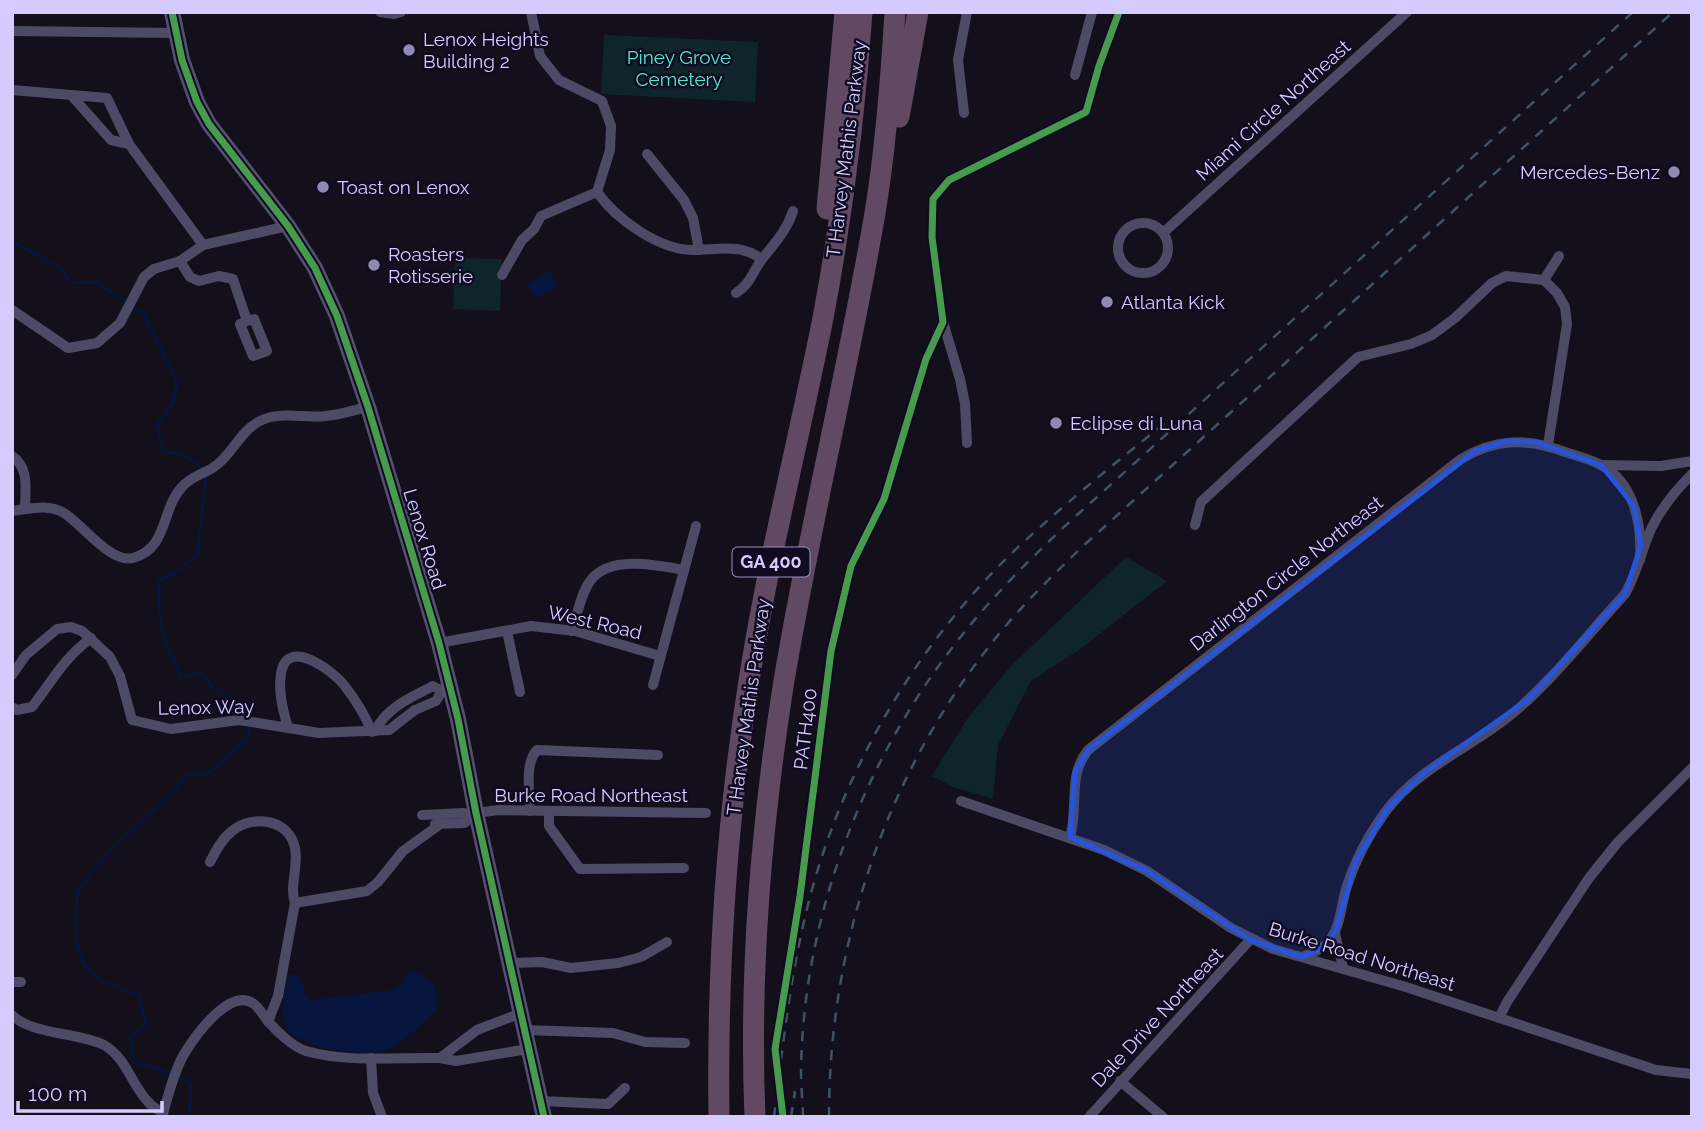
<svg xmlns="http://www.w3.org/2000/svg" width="1704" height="1129" font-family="Raleway,sans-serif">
  <rect width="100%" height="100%" fill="#13101c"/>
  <!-- green -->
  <g fill="#0e2629">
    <path d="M 604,35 L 758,42 L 755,102 L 601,94 Z"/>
    <path d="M 455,258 L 502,259 L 500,311 L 453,309 Z"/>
    <path d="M 1126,557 L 1167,581 L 1079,650 L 1031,681 L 998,745 L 993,799 L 953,787 L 932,776 L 967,719 L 1011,666 Z"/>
  </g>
  <!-- water -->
  <g fill="#05153d">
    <path d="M 550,270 L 557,286 L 536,298 L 527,285 Z"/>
    <path d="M 415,972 C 435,980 439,992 436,1011 C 424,1021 402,1044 389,1049 C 369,1059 291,1048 284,1024 C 280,1009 284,989 287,975 L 298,975 C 306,983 300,994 311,1000 L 394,990 L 401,984 L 404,977 Z"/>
  </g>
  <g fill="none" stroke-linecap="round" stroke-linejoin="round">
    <!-- stream -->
    <g stroke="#05153d" stroke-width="2.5">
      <path d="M 12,241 L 61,269 L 71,283 L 96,282 L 126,302"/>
      <path d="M 132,306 L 143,313 L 176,380 C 178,398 170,410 157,423 L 163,451 L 186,456 L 201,468"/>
      <path d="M 204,474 L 206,478 L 197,555 L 172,575 L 159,581 C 158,624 163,639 181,677 L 202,672 L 213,688 L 252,709 L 251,718"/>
      <path d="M 171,1075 L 152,1066 L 136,1064 L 132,1051 L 131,1037 L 146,1024 L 139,995 C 100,981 77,977 76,929 C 76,921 76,899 78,892 C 83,882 90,874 97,866 C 124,832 163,807 187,774 L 207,774 L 248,739 L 250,724"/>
      <path d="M 177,1077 L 191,1083 L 189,1117"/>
    </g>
    <!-- street -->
    <g stroke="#4d4a66" stroke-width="10">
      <path d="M 380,12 L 394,14 L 401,12"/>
      <path d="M 12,31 L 176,33"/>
      <path d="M 1075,75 L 1092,12"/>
      <path d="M 12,90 L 107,98 L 129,144 L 203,245"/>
      <path d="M 71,95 L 111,140 L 129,144"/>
      <path d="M 964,113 L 958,60 L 967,12"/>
      <path d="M 647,154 L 684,200 L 693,218 L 699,250"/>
      <path d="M 597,192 C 616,219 659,250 693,250 C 717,250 741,243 761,259"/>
      <circle cx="1143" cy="248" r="25"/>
      <path d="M 1163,233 L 1407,12"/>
      <path d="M 180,261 L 190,277 L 199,281 L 219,276 L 233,279 L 247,321 L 240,324 L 253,356 L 267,351 L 254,319 L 247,321"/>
      <path d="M 502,275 L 522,240 L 534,229 L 541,216 L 597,192 L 610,150 L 611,126 L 602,101 L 559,80 L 540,56 L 531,12"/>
      <path d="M 1544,280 L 1559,256"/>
      <path d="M 736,293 C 751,284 753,270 763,258 C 775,243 787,230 793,211"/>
      <path d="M 12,310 L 68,348 L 97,343 L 120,323 L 144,277 L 154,269 L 180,261 L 203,245 L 288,226"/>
      <path d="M 943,322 L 960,379 L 965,404 L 967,443"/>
      <path d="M 12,456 C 30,468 25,490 25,509"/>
      <path d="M 1601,465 L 1661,466 L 1692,461"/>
      <path d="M 12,511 C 29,509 48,503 64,513 C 82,524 111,564 133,558 C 168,549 161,509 182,487 C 190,477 203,474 214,467 C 232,455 239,433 258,422 C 279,410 304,419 326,416 C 340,415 354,410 368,407"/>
      <path d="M 1195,525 L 1201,502 L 1358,357 L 1411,344 L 1432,335 L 1455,318 L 1492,283 L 1506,276 L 1544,280 L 1557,293 L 1565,307 L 1567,324 L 1548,445"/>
      <path d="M 507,631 L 520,692"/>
      <path d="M 572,631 C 577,616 581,592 591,580 C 610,555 657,565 684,570"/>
      <path d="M 439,643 L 531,626 L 575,631 L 660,656"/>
      <path d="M 12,675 L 26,655 L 57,629 L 71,627 L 82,631 L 110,657 L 120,676 L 132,720 L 171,729 L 239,720 L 319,733 L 389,730 L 415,710 L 436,701 L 442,691"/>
      <path d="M 653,685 L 696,526"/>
      <path d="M 12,707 L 17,710 L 32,707 C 53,680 63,659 91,638"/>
      <path d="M 288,728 C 283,710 278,692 281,674 C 286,636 332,670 344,685 C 355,699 365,715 372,732"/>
      <path d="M 375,731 C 386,708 411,697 433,686 L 442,691 L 448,689"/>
      <path d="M 961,801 L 1104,850 L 1147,871 L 1231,928 L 1273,949 L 1406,987 L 1656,1070 L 1692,1074"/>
      <path d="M 530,811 C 530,793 524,764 537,750 L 658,755"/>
      <path d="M 549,811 L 549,826 L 580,869 L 684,868"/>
      <path d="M 422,815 L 463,813 L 469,814 L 498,810 L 706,813"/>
      <path d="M 435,824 L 465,823 L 469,814"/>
      <path d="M 1070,837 C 1079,807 1067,776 1088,750 L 1461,459 C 1496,438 1528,438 1565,452 C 1577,456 1590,459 1601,465 C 1635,483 1642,526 1640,560"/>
      <path d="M 210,862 C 216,850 222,839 232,831 C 253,814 289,819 295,848 C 299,866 289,885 295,903 L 278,996 L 268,1022"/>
      <path d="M 295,903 L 367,891 L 378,882 L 403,851 L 439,825"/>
      <path d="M 1335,933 L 1343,968"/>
      <path d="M 1302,957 C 1312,953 1323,949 1329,941 C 1341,927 1341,903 1347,886 C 1356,858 1369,834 1386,811 C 1419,767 1471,748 1512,714 C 1552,681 1589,633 1625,594 C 1637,573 1642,549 1652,527 C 1662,507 1676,490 1692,474"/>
      <path d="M 510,963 L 542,962 L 571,968 L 618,963 L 641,957 L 667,942"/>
      <path d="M 12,982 L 21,982"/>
      <path d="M 12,1015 C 29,1034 81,1033 104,1045 C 127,1058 132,1087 150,1104 C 154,1108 159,1110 163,1113"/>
      <path d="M 1499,1018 L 1507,1002 L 1589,878 L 1618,842 L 1692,768"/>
      <path d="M 525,1030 L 613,1033 L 645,1042 L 685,1043"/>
      <path d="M 371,1058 L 373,1093 L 382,1117"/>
      <path d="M 440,1058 L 477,1030 L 521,1013"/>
      <path d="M 1120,1081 L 1163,1117"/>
      <path d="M 540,1101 L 608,1104 L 625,1088"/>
      <path d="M 162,1117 C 168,1097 173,1074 183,1056 C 194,1037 230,986 254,1004 C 260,1009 263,1015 268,1021 C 276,1031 293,1047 306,1051 C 348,1063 395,1057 440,1058 L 456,1061 L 528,1049"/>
      <path d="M 1089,1117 L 1250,940"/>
    </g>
    <!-- secondary -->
    <path stroke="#545170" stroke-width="16" d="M 172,12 L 182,60 L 197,102 L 209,124 L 288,226 L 315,268 L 337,316 L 368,407 L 439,643 L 458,719 L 476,813 L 544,1117"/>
    <!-- highway -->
    <g stroke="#614963" stroke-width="21">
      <path d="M 899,117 L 918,12"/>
      <path d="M 827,209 L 845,12"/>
      <path d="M 719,1117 C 717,971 726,825 749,681 C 768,559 799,439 823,318 C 842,217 855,115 862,12"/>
      <path d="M 755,1117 C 749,974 761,828 783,687 C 809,528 848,371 875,213 C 886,147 891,79 895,12"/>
    </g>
    <!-- rail -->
    <g stroke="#405267" stroke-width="2.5" stroke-dasharray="10 9" stroke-linecap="butt">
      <path d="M 774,1117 C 783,1043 791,969 810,897 C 844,767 918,643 1015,550 C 1063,505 1114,464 1165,423"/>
      <path d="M 791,1117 L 795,1091"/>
      <path d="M 803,1117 C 803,1103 801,1088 801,1074 C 802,917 865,755 963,634 C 994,595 1029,560 1065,526 L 1633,12"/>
      <path d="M 829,1117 C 829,948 883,782 987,649 C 1015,612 1048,580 1081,548 L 1673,12"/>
    </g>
    <!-- cycleway casing -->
    <g stroke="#100b21" stroke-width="11">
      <g id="cycleway">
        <path d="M 172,12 L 182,60 L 197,102 L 209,124 L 288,226 L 315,268 L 337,316 L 368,407 L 439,643 L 458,719 L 476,813 L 544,1117"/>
        <path d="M 783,1117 L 775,1049 L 800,896 L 831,651 L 851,566 L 884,499 L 926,359 L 943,322 L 932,237 L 933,199 L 949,180 L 1086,112 L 1099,66 L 1119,12"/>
      </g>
    </g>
    <!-- cycleway -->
    <use href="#cycleway" stroke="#469c4c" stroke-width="7"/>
  </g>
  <!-- marked area -->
  <path fill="#2654da" fill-opacity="0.2" stroke="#2654da" stroke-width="5" stroke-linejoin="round" d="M 1506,441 L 1536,442 L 1601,465 L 1634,506 L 1641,545 L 1625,594 L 1530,698 L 1424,773 L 1388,808 L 1356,861 L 1335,933 L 1318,950 L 1302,957 L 1250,940 L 1147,871 L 1070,837 L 1075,772 L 1088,750 L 1475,451 Z"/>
  <!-- markers -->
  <g fill="#918ab0" stroke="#100b21" stroke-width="2.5">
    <circle cx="409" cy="50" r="7"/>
    <circle cx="1674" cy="172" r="7"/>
    <circle cx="323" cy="187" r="7"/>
    <circle cx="374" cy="265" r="7"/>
    <circle cx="1107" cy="302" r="7"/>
    <circle cx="1056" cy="423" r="7"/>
  </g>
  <g text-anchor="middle" stroke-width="5" stroke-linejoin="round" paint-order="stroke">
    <!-- shield labels -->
    <rect fill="#100b21" stroke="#9a91bc" stroke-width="2" x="732.5" y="547.5" width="77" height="29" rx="5"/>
    <g font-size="18" font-weight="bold" fill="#d5cbff">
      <text x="771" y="568">GA 400</text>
    </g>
    <!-- poi labels -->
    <g font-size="19" fill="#d5cbff" stroke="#100b21" text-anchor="start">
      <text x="423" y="46">Lenox Heights<tspan x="423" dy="22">Building 2</tspan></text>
      <text x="1660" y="179" text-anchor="end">Mercedes-Benz</text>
      <text x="337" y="194">Toast on Lenox</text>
      <text x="388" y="261">Roasters<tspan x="388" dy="22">Rotisserie</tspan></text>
      <text x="1121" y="309">Atlanta Kick</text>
      <text x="1070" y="430">Eclipse di Luna</text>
    </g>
    <!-- park labels -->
    <g font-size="19" fill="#4bebcf" stroke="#100b21">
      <text x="679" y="64">Piney Grove<tspan x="679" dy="22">Cemetery</tspan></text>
    </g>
    <!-- street labels -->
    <g font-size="19" fill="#d5cbff" stroke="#100b21">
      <text transform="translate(1273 110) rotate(-42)" y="7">Miami Circle Northeast</text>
      <text transform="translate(846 149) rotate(-83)" y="7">T Harvey Mathis Parkway</text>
      <text transform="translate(425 539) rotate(73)" y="7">Lenox Road</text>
      <text transform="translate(1286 573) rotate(-38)" y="7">Darlington Circle Northeast</text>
      <text transform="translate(595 622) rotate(13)" y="7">West Road</text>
      <text transform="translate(206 707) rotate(-1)" y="7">Lenox Way</text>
      <text transform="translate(748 707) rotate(-82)" y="7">T Harvey Mathis Parkway</text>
      <text transform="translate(805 729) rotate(-83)" y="7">PATH400</text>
      <text x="591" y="802">Burke Road Northeast</text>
      <text transform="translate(1362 956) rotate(17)" y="7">Burke Road Northeast</text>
      <text transform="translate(1157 1017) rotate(-47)" y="7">Dale Drive Northeast</text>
    </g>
  </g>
  <!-- border -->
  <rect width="1704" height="1129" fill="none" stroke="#d5cbff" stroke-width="28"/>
  <!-- scale -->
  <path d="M18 1101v10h144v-10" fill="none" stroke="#d5cbff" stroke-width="3.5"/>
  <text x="28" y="1101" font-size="21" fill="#d5cbff" stroke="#100b21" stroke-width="5" paint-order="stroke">100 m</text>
</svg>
